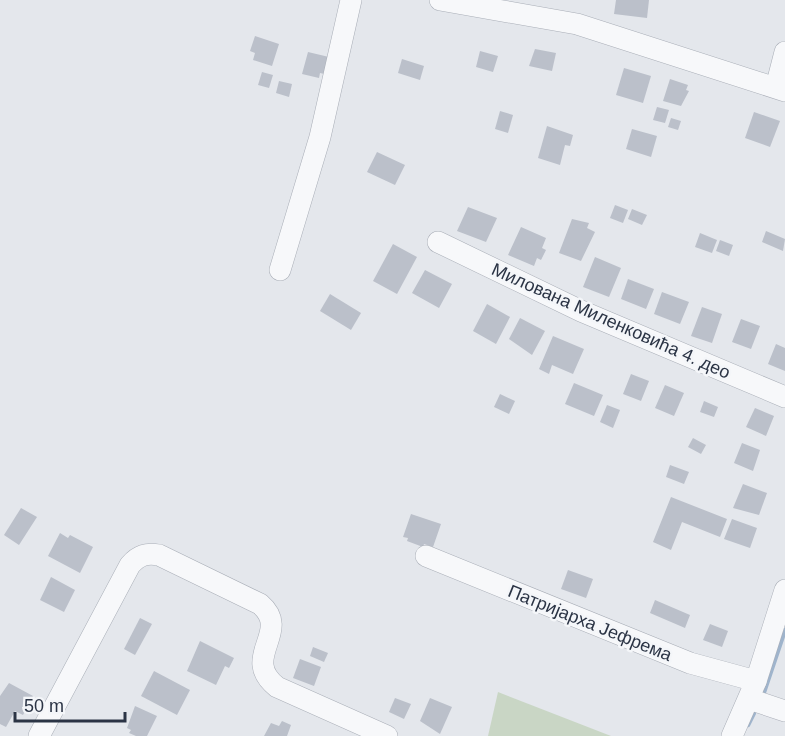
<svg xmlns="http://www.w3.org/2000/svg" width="785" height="736" font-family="Helvetica,sans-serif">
  <rect width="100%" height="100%" fill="#e4e7ec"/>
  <!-- green -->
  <path fill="#c9d6c5" d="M 498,692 L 611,736 L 488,736 Z"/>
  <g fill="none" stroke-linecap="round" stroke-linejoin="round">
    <!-- stream -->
    <g stroke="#9fb4cc" stroke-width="4.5">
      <path d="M 763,695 L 785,630"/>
      <path d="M 748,725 L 754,713"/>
    </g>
  </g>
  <!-- building -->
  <g fill="#bbc0ca">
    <path d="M 616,0 L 649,0 L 647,18 L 614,14 Z"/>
    <path d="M 255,36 L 279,44 L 272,66 L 253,60 L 255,53 L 250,51 Z"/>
    <path d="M 535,49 L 556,53 L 552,71 L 529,66 Z"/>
    <path d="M 480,51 L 498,56 L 493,72 L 476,67 Z"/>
    <path d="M 308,52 L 329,57 L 324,74 L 320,73 L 319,78 L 302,74 Z"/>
    <path d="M 402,59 L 424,66 L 420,80 L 398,73 Z"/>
    <path d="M 624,68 L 651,76 L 643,103 L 616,95 Z"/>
    <path d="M 262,72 L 273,75 L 269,88 L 258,85 Z"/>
    <path d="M 670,79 L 688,85 L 686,90 L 689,91 L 681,106 L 663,101 Z"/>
    <path d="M 279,81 L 292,84 L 289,97 L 276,93 Z"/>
    <path d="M 657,107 L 669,110 L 665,123 L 653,120 Z"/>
    <path d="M 500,111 L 513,115 L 508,133 L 495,129 Z"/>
    <path d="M 754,112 L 780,121 L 770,147 L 745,138 Z"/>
    <path d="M 671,118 L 681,121 L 678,130 L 668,127 Z"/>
    <path d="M 547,126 L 573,135 L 570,146 L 565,145 L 560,165 L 538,158 Z"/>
    <path d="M 632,129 L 657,136 L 651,157 L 626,149 Z"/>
    <path d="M 377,152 L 405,165 L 395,185 L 367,172 Z"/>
    <path d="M 615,205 L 628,210 L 623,223 L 610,218 Z"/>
    <path d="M 468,207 L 497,218 L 486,242 L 457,231 Z"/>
    <path d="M 632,209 L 647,215 L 642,225 L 628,219 Z"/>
    <path d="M 572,219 L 589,223 L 587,228 L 595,232 L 581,261 L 559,253 Z"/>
    <path d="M 521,227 L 546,238 L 542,248 L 546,250 L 541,260 L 537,258 L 534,266 L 508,255 Z"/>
    <path d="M 766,231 L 785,239 L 783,251 L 762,242 Z"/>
    <path d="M 700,233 L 717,240 L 712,253 L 695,247 Z"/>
    <path d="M 720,240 L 733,245 L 729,256 L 716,251 Z"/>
    <path d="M 393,244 L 417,257 L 397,294 L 373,281 Z"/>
    <path d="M 595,257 L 621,268 L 609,297 L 583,287 Z"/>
    <path d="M 425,270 L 452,284 L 439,308 L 412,293 Z"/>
    <path d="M 628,279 L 654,289 L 646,309 L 621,299 Z"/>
    <path d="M 662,292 L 689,302 L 680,324 L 654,314 Z"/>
    <path d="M 330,294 L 361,313 L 351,330 L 320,311 Z"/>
    <path d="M 487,304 L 510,317 L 496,344 L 473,331 Z"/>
    <path d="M 702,307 L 722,314 L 712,343 L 691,336 Z"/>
    <path d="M 520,318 L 545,331 L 532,355 L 509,339 Z"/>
    <path d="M 741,319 L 760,326 L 751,349 L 732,342 Z"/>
    <path d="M 553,336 L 584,349 L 573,374 L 552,365 L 549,374 L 539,369 Z"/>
    <path d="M 776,344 L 785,348 L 785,371 L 768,364 Z"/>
    <path d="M 631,374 L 649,381 L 641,401 L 623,394 Z"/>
    <path d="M 574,383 L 603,395 L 594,416 L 565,404 Z"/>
    <path d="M 665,385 L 684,393 L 674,416 L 655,408 Z"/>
    <path d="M 500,394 L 515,401 L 509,414 L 494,407 Z"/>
    <path d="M 704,401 L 718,407 L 714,417 L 700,412 Z"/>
    <path d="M 607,405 L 620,410 L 613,428 L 600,422 Z"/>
    <path d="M 755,408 L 774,416 L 766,436 L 746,427 Z"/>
    <path d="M 693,438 L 706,445 L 701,454 L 688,447 Z"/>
    <path d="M 742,443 L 760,450 L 753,471 L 734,463 Z"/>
    <path d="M 670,465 L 689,472 L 684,484 L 666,477 Z"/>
    <path d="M 743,484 L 767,493 L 759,515 L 733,508 Z"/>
    <path d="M 671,497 L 727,519 L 720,537 L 682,522 L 671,550 L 653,542 Z"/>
    <path d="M 21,508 L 37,517 L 19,545 L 4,535 Z"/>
    <path d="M 411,514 L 441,524 L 433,547 L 424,544 L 423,547 L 407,541 L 408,538 L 403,537 Z"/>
    <path d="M 732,519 L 757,528 L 750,548 L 724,539 Z"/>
    <path d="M 60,533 L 68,538 L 70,535 L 93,547 L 80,573 L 48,556 Z"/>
    <path d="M 568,570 L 593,579 L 586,598 L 561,589 Z"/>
    <path d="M 51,577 L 75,590 L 64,612 L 40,600 Z"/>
    <path d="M 655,600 L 690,615 L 685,628 L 650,613 Z"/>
    <path d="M 140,618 L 152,624 L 135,655 L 124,649 Z"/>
    <path d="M 710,624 L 728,631 L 722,647 L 703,640 Z"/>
    <path d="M 200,641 L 234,658 L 229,668 L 225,666 L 216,685 L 187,671 Z"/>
    <path d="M 313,647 L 328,653 L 324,662 L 310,656 Z"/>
    <path d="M 300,659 L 321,667 L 314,686 L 293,678 Z"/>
    <path d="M 154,671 L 190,690 L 177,715 L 141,696 Z"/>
    <path d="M 9,683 L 33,696 L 23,715 L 15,711 L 6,727 L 0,724 L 0,696 Z"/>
    <path d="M 395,698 L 411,704 L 404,719 L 389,712 Z"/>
    <path d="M 430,698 L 452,707 L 440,734 L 420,721 Z"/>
    <path d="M 135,706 L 157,716 L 147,736 L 136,736 L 129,733 L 131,730 L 127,728 Z"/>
    <path d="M 282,721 L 291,725 L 287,736 L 264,736 L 271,723 L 279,726 Z"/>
  </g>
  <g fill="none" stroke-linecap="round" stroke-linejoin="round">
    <!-- minor casing -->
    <g stroke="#a9aeb7" stroke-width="22">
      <g id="minor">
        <path d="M 440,0 L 577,24 L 785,91"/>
        <path d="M 776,87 L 785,52"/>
        <path d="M 438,242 L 581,311 L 785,397"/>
        <path d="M 280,270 L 320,137 L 351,0"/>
        <path d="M 426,556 L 690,663 L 756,681"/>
        <path d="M 749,699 L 785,711"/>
        <path d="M 39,736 L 130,565 C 139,555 146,553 159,555 L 260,604 C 293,632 239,657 277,687 L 387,736"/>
        <path d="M 732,736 L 756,681 L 785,590"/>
      </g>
    </g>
    <!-- minor -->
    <use href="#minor" stroke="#f7f8fa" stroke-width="21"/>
  </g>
  <g text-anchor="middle" stroke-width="5" stroke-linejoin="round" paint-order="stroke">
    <!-- street labels -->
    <g font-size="18" fill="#2b3445" stroke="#f4f6f9">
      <text transform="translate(611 321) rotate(24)" y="6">Милована Миленковића 4. део</text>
      <text transform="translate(590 623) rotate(22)" y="6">Патријарха Јефрема</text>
    </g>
  </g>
  <!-- scale -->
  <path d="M15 712v9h110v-9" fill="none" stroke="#2b3445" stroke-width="3"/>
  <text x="24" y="712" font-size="18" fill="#2b3445" stroke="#f4f6f9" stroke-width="4.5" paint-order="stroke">50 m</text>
</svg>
